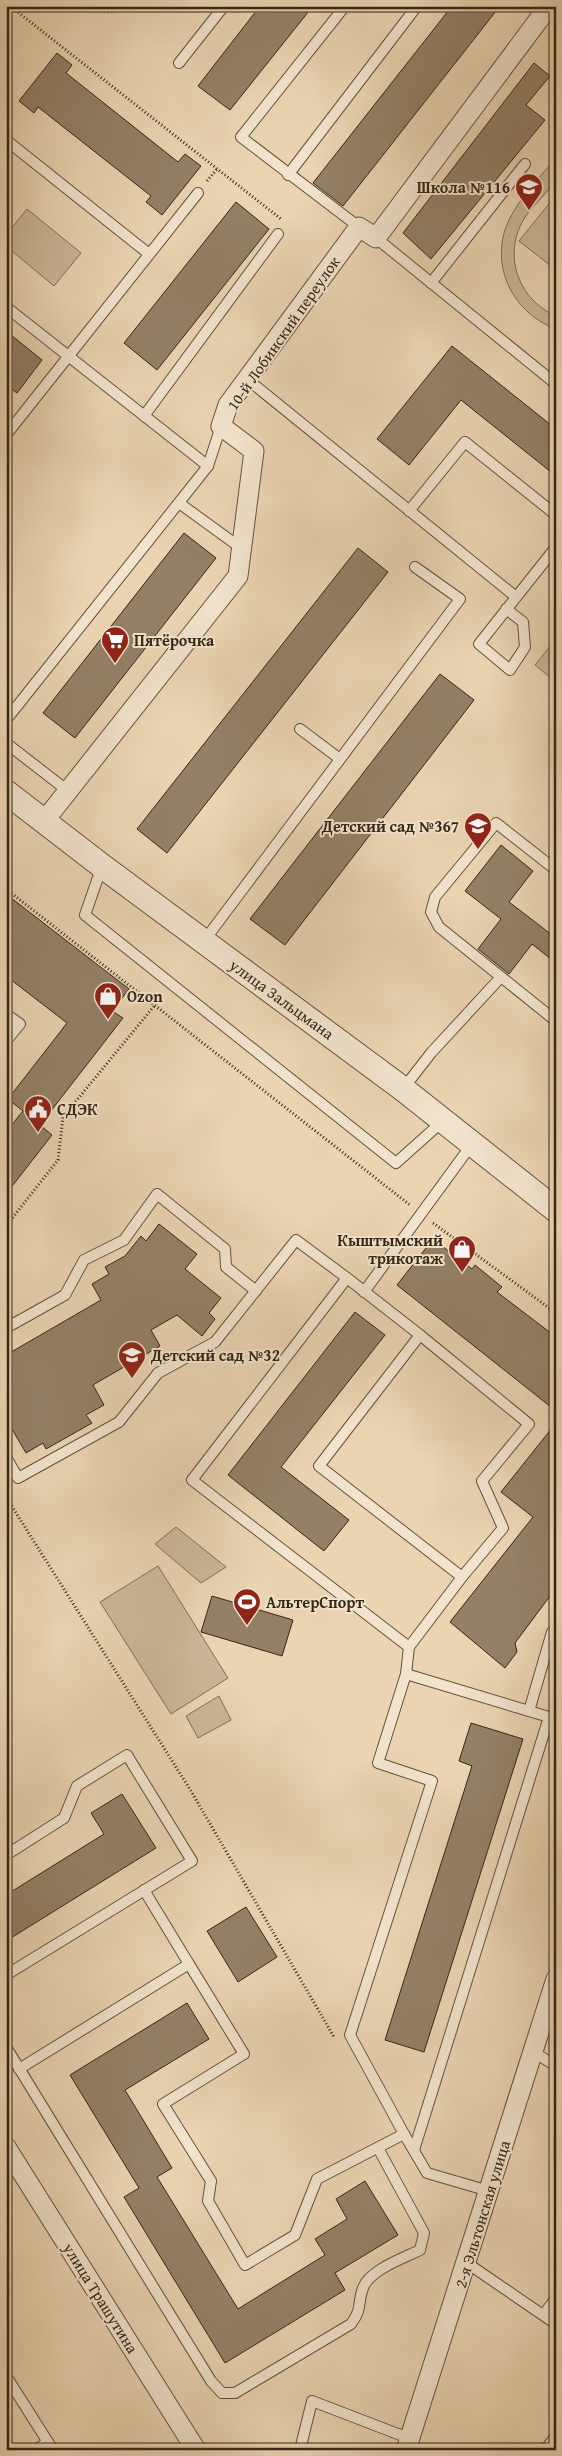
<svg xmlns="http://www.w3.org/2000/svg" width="562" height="2456" font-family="'Gentium Book Plus',serif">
  <rect width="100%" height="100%" fill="#ead4b2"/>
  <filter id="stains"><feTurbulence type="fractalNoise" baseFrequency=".004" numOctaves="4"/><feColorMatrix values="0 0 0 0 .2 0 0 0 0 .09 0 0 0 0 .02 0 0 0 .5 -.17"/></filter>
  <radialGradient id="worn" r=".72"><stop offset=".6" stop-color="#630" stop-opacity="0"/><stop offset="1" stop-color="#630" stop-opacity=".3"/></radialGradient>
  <!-- green -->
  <g fill="#cbb697" stroke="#806e56">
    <path d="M 556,158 C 556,164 557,171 556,177 C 553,187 534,205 528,213 C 501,249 515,298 556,316 L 556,329 C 510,312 487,260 511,216 C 522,195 541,176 556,158 Z"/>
    <path d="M 556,195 L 556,270 L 519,241 Z"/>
    <path d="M 27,209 L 81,253 L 54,286 L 6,246 L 6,235 Z"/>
    <path d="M 556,639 L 556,682 L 535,665 Z"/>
    <path d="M 176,1527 L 226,1567 L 201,1583 L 155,1544 Z"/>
    <path d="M 158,1566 L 228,1678 L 171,1714 L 100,1602 Z"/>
    <path d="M 219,1696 L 231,1720 L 198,1738 L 186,1716 Z"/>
  </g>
  <!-- building -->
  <g fill="#938067" stroke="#352615">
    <path d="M 260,6 L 313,6 L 230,110 L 198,86 Z"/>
    <path d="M 452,6 L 500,6 L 343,206 L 313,183 Z"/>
    <path d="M 57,53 L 72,65 L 66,73 L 178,162 L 185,154 L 201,166 L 162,215 L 146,202 L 151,196 L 38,107 L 34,113 L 19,101 Z"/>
    <path d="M 534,63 L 550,76 L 526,105 L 545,120 L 431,259 L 403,233 Z"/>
    <path d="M 236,202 L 269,229 L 157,370 L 124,343 Z"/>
    <path d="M 6,331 L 42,360 L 17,393 L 6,385 Z"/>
    <path d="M 452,346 L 556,429 L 556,476 L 461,400 L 409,465 L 377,439 Z"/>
    <path d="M 184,533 L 216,558 L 75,738 L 43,713 Z"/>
    <path d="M 358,548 L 388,572 L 167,853 L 137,829 Z"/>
    <path d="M 440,674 L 474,700 L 285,945 L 250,919 Z"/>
    <path d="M 501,845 L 533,871 L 509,902 L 556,938 L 556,963 L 532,944 L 509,974 L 478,949 L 501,919 L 465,891 Z"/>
    <path d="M 6,894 L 129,989 L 112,1011 L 123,1018 L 40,1125 L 52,1135 L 6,1194 L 6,1132 L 23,1111 L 8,1099 L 67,1023 L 6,976 Z"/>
    <path d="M 159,1224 L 197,1254 L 185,1269 L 221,1298 L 209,1313 L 215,1319 L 202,1336 L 177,1315 L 151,1330 L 160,1346 L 93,1385 L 104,1405 L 86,1415 L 92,1423 L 46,1449 L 43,1443 L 26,1453 L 6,1419 L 6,1355 L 101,1300 L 92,1284 L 109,1274 L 105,1267 L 125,1256 L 141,1236 L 146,1241 Z"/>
    <path d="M 433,1239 L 472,1269 L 475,1265 L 502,1287 L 497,1292 L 556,1337 L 556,1411 L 397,1285 Z"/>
    <path d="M 355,1312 L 385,1335 L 281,1467 L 349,1520 L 324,1551 L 228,1475 Z"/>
    <path d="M 556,1423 L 556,1588 L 515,1643 L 517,1652 L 505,1668 L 450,1622 L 533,1517 L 501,1492 Z"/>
    <path d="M 212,1596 L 293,1620 L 282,1656 L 201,1632 Z"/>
    <path d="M 471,1723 L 523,1739 L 424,2052 L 385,2040 L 472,1766 L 459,1761 Z"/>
    <path d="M 122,1794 L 156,1848 L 6,1941 L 6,1895 L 104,1834 L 91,1813 Z"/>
    <path d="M 246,1907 L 277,1957 L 238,1982 L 207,1931 Z"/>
    <path d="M 187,2003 L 209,2039 L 125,2090 L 172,2168 L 157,2177 L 238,2309 L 325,2255 L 315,2239 L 347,2219 L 336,2199 L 365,2181 L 398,2235 L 335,2273 L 345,2290 L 225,2363 L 124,2197 L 139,2188 L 70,2075 Z"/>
  </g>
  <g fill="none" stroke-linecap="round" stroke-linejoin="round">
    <!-- service casing -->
    <g stroke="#62523c" stroke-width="12">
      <g id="service">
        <path d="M 345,6 L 241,137 L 359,227"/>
        <path d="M 179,63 L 224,6"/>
        <path d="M 6,140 L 149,254"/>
        <path d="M 288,175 L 417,6"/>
        <path d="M 376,238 L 556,384"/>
        <path d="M 431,283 L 525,164"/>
        <path d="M 6,307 L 208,466"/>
        <path d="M 247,379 L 516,597"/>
        <path d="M 144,416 L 278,234"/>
        <path d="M 6,435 L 198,193"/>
        <path d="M 179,503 L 241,548"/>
        <path d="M 409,511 L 465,442 L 556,515"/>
        <path d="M 506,609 L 523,622 L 525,647 L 510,670 L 479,644 L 556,547"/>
        <path d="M 6,720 L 208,466 L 221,426"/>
        <path d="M 300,729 L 340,759"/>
        <path d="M 6,743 L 68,791"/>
        <path d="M 102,866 L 85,915 L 396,1163 L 444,1120"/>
        <path d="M 556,870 L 496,823 L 435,897 L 431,912 L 439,927 L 556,1021"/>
        <path d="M 204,941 L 460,599 L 415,567"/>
        <path d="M 6,1014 L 20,1024 L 6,1041"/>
        <path d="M 403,1089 L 431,1053 L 501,977"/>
        <path d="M 364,1292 L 472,1144"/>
        <path d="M 6,1328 L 65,1295 L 84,1260 L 124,1240 L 157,1194 L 225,1249 L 226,1267 L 256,1291"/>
        <path d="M 420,1335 L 529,1424 L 482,1481 L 503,1528 L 462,1577"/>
        <path d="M 6,1457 L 18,1478 L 119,1422 L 158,1373 L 215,1342 L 296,1240 L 347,1278"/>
        <path d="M 406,1674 L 409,1647 L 462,1577 L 319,1466 L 420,1335 L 347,1278 L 192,1480 L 409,1647"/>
        <path d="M 529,1711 L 552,1632 L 556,1630"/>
        <path d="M 6,1855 L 64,1818 L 77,1786 L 127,1755 L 192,1861 L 6,1975"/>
        <path d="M 144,1890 L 189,1964"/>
        <path d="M 6,2047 L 211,2381 L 222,2393 L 235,2393 L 351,2324 C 363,2308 357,2303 363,2288 C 369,2270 404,2258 420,2250 L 424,2233 L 378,2148"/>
        <path d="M 532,2051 L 556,2066"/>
        <path d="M 19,2069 L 189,1964 L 244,2054 L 163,2104 L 211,2181 L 208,2201 L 245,2265 L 295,2235 L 317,2179 L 404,2134 L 427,2173 L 489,2191"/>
        <path d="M 404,2134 L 350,2035 L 432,1781 L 378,1763 L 406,1674 L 549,1717 L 414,2150"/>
        <path d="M 467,2263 L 556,2324"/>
        <path d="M 544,2314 L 556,2298"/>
        <path d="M 6,2376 L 53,2450"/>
        <path d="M 35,2450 L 48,2442"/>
        <path d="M 300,2450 L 312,2401 L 411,2439"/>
        <path d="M 545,2450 L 556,2436"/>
      </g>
    </g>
    <!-- minor casing -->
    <g stroke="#62523c" stroke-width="21">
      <g id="minor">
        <path d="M 45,820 L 238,576 L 254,451 L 221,426 L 228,405 L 359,227 L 376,238 L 549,6"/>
        <path d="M 6,2147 L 196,2450"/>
        <path d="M 406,2450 L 556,1979"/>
      </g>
    </g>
    <!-- tertiary casing -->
    <g stroke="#62523c" stroke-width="26">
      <path id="tertiary" d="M 6,792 L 102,866 L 403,1089 L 556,1210"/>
    </g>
    <!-- path -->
    <g stroke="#352615" stroke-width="3" stroke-dasharray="1 2.5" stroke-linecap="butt">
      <path d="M 10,6 L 281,219"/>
      <path d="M 84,6 C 101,12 116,15 131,6"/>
      <path d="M 207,181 L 217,169"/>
      <path d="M 6,889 L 410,1205"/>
      <path d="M 433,1223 L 556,1313"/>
      <path d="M 6,1226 L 58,1160 L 63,1117 L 155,1005"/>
      <path d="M 6,1497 L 191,1791 L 334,2037"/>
    </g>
    <!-- service -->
    <use href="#service" stroke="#f1e3cd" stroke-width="10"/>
    <!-- minor -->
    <use href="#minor" stroke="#f1e3cd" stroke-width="19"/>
    <!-- tertiary -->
    <use href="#tertiary" stroke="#f1e3cd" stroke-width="24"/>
  </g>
  <!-- icons -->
  <defs>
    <g id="school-pin" transform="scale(1.4375)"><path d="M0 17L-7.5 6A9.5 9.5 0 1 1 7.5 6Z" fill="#8f2418" stroke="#f1e3cd"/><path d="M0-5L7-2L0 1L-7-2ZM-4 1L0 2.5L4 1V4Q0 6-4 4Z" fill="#fff"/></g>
    <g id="supermarket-pin" transform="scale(1.4375)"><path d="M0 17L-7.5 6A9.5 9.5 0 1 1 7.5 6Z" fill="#8f2418" stroke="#f1e3cd"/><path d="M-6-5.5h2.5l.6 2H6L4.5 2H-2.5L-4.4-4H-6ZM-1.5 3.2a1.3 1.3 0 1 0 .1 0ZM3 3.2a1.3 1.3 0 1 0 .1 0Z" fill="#fff"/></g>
    <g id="shop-pin" transform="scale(1.4375)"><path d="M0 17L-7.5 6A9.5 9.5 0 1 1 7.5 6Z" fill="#8f2418" stroke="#f1e3cd"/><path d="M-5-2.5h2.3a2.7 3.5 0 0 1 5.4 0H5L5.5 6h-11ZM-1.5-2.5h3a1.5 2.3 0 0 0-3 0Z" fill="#fff"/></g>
    <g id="civic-pin" transform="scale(1.4375)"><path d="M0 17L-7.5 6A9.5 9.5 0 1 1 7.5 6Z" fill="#8f2418" stroke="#f1e3cd"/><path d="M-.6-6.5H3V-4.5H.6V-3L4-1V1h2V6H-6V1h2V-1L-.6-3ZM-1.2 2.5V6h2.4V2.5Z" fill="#fff"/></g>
    <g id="stadium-pin" transform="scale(1.4375)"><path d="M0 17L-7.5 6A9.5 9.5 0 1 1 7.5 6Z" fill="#8f2418" stroke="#f1e3cd"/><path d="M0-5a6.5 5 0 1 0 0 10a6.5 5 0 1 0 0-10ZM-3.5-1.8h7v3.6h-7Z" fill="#fff"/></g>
  </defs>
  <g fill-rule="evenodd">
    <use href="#school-pin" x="529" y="187"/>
    <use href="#supermarket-pin" x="115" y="640"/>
    <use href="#school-pin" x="478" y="826"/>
    <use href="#shop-pin" x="108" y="996"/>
    <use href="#civic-pin" x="38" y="1109"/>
    <use href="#shop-pin" x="462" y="1249"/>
    <use href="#school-pin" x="132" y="1355"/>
    <use href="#stadium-pin" x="247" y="1602"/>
  </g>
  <g text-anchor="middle" stroke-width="4" stroke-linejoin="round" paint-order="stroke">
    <!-- poi labels -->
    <g font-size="16" font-weight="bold" fill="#352615" stroke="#f1e3cd" text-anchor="start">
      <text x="510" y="193" text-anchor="end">Школа №116</text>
      <text x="134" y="646">Пятёрочка</text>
      <text x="459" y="832" text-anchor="end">Детский сад №367</text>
      <text x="127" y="1002">Ozon</text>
      <text x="57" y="1115">СДЭК</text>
      <text x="443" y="1246" text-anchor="end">Кыштымский<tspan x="443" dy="18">трикотаж</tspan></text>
      <text x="151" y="1361">Детский сад №32</text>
      <text x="266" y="1608">АльтерСпорт</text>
    </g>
    <!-- street labels -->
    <g font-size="16" fill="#352615" stroke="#f1e3cd">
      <text transform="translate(283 333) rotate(-55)" y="6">10-й Лобинский переулок</text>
      <text transform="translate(282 999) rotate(36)" y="6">улица Зальцмана</text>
      <text transform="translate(482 2214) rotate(-73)" y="6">2-я Эльтонская улица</text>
      <text transform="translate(101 2298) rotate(58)" y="6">улица Трашутина</text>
    </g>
  </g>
  <!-- margin -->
  <rect width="562" height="2456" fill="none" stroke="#ead4b2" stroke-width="25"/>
  <rect x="8" y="8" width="547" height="2441" fill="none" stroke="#352615" stroke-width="2.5"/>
  <rect x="12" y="12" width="537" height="2431" fill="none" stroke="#352615"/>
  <rect width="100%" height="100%" filter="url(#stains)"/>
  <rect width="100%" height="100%" fill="url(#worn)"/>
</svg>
